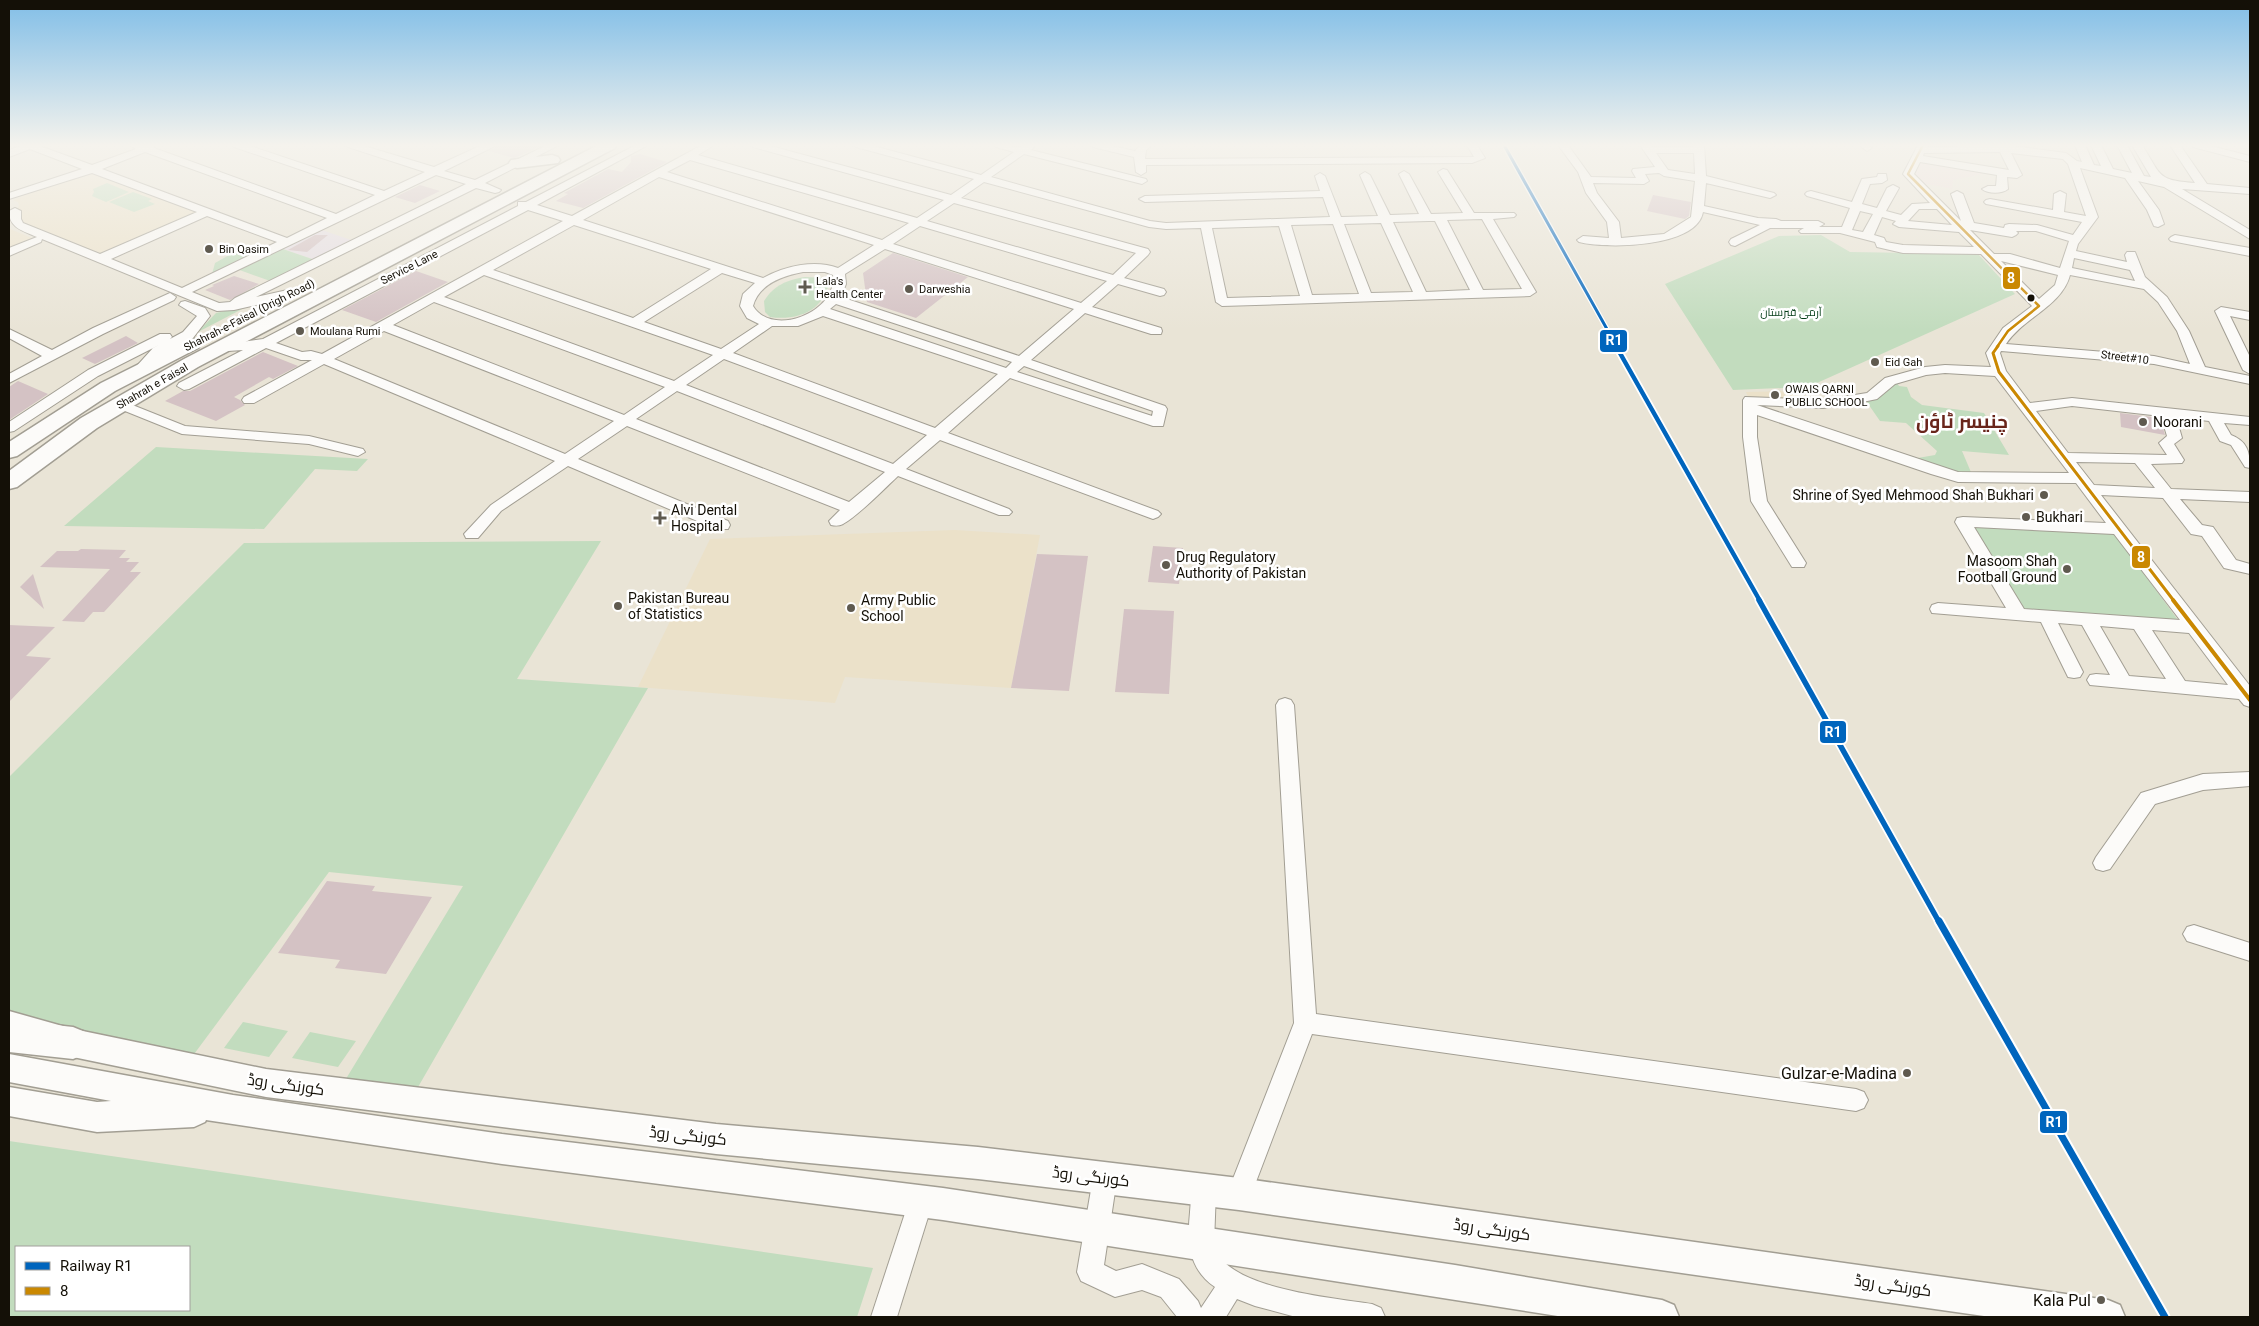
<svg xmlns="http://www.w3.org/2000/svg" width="2259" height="1326" font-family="Roboto,Cairo,sans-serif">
  <rect width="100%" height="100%" fill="#e9e4d6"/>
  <!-- commercial -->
  <path fill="#e6dee3" d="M 316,228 L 354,241 L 315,260 L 277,247 Z"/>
  <!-- built -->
  <g fill="#ebe1c9">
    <path d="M 94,168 L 207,212 L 100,259 L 19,225 L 15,211 L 19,206 L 18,202 L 13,200 Z"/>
    <path d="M 9,228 L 10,229 L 37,240 L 9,252 Z"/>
    <path d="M 1798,391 L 1809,400 L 1749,399 L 1746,392 Z"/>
    <path d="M 955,530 L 1040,535 L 1011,688 L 845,677 L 835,703 L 638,687 L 710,539 Z"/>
  </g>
  <!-- medical -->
  <path fill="#eddcd8" d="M 1916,158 L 1984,169 L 1983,174 L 1953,180 L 1952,189 L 1916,182 L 1908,174 Z"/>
  <!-- green -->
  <g fill="#c2dcbe" fill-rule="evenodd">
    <path d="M 107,183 L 129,192 L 106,202 L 92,196 L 94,192 L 93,189 Z"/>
    <path d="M 133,192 L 152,199 L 148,201 L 155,204 L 134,212 L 109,202 Z"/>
    <path d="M 1821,235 L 1850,252 L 1978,254 L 2015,294 L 1808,387 L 1733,390 L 1665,284 L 1779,236 Z"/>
    <path d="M 277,247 L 315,260 L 273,282 L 234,268 Z"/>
    <path d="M 265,249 L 212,274 L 215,263 L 231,254 Z"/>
    <path d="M 805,277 L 826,278 L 829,283 C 823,311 797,321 770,317 L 765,312 L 764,301 C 774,285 787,280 805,277 Z"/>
    <path d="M 248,306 L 198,332 L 216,313 Z"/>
    <path d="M 1895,380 L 1899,386 L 1907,387 L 1911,397 L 1922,405 L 1984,413 L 2009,455 L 1962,451 L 1973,477 L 1906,460 L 1935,455 L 1937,451 L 1906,423 L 1880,421 L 1864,398 Z"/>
    <path d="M 156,447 L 368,459 L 357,471 L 315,469 L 264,529 L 64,526 Z"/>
    <path d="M 1965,522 L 2111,529 L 2178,620 L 2018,609 Z"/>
    <path d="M 601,541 L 517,679 L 648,688 L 410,1101 L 338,1092 L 463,886 L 329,872 L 186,1065 L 77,1039 L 9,1018 L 9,777 L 244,543 Z"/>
    <path d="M 243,1022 L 288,1031 L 269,1057 L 224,1048 Z"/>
    <path d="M 310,1032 L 356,1041 L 338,1067 L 292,1058 Z"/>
    <path d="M 9,1141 L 873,1268 L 857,1317 L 9,1317 ZM 16,1247 L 189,1247 L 189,1310 L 16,1310 Z"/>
  </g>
  <!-- building -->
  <g fill="#d4c2c4">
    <path d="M 496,145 L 544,145 L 514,158 L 489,151 Z"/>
    <path d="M 640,154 L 667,162 L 583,208 L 556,201 L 568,194 L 564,193 L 608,169 L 622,172 L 631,162 L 631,156 Z"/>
    <path d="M 420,185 L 440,191 L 415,203 L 395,197 Z"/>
    <path d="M 1653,195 L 1691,202 L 1689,216 L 1685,219 L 1647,211 Z"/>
    <path d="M 315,235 L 328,235 L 307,252 L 288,250 Z"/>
    <path d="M 893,253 L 968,277 L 916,318 L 867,302 L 863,273 Z"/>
    <path d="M 416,271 L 448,282 L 376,322 L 342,310 Z"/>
    <path d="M 234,276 L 259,284 L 230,300 L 205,290 L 214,286 L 212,285 Z"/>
    <path d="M 126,336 L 138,343 L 95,364 L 82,358 Z"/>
    <path d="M 263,352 L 298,366 L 273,379 L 269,377 L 234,397 L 240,400 L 245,405 L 216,421 L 165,401 L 183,391 L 190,391 Z"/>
    <path d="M 18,381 L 48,394 L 9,420 L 9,387 Z"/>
    <path d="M 2120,413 L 2160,418 L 2165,435 L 2121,427 Z"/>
    <path d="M 1153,546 L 1183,548 L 1179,584 L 1148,582 Z"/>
    <path d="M 81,549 L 126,550 L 119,558 L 130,558 L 126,562 L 139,562 L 130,572 L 141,572 L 104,612 L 93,612 L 84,622 L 62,621 L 110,569 L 40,567 L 57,551 L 78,551 Z"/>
    <path d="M 1037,554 L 1088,556 L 1069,691 L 1011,688 Z"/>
    <path d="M 33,574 L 44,609 L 20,587 Z"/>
    <path d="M 1124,609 L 1174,611 L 1169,694 L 1115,692 Z"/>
    <path d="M 9,625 L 55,627 L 26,656 L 51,658 L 9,702 Z"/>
    <path d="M 327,881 L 375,886 L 372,891 L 432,897 L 386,974 L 335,968 L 340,960 L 278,953 Z"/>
  </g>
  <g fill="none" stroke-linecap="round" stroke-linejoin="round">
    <!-- minor casing -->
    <g stroke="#a29e93" stroke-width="2">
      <g id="minor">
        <path d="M 23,145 L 37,145 L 92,165 L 136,149 L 130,145 L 153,145 L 154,148 L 336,214 L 375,195 L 234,147 L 233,145 L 247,145 L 384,191 L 425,172 L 348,147 L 347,145 L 361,145 L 434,167 L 482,145 L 494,145 L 493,147 L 444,171 L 475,180 L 547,145 L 559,145 L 485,183 L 501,190 L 499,192 L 495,193 L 476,188 L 256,297 L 292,289 L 298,293 L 296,296 L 234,310 L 217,311 L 42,239 L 41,242 L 9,256 L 9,248 L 37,237 C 23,231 9,228 9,211 L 15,208 L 21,211 L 21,219 L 23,223 L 100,254 L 197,212 L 92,173 L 9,199 L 9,193 L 82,169 L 30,149 L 9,157 L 9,150 ZM 145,152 L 327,218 L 287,238 L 102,169 ZM 436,175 L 466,184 L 235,298 L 230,302 L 219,303 L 192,292 ZM 207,216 L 277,242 L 182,288 L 111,259 Z"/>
        <path d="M 636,145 L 648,145 L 537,205 L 572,216 L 702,145 L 714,145 L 698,155 L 917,218 L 944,200 L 753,147 L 752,145 L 767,145 L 951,195 L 974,179 L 856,147 L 855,145 L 870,145 L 981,175 L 1014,152 L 996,147 L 995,145 L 1021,147 L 1025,145 L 1036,145 L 1031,150 L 1146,179 L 1147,181 L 1142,184 L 1024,154 L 991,177 L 1150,221 L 1166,223 L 1330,217 L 1323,197 L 1145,202 L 1139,199 L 1145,196 L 1320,191 L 1315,176 L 1320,173 L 1325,176 L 1341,217 L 1378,216 L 1360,175 L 1365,172 L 1370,175 L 1390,215 L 1419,214 L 1399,174 L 1404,171 L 1409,174 L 1431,214 L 1463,213 L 1438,172 L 1443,169 L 1447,170 L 1474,213 L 1514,213 L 1516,215 L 1514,217 L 1493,219 L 1536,292 L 1530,296 L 1222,306 L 1216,302 L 1201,228 L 1166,229 L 1149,227 L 984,182 L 961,198 L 1148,249 L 1150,252 L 1148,255 L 1124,278 L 1164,289 L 1166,292 L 1164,295 L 1160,296 L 1118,284 L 1092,307 L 1161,328 L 1162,331 L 1161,334 L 1151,334 L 1085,313 L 1031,360 L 1165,406 L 1167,409 L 1163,426 L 1153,426 L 1010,378 L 948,433 L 1158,511 L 1161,514 L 1158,517 L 1153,519 L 940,440 L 906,469 L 1009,509 L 1012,512 L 1009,515 L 999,515 L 898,476 C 883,490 859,515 843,524 C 839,526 836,526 831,525 L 829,521 L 840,510 L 627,426 L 578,459 L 728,521 L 730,525 L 728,529 L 716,529 L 568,466 L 501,511 L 478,538 L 466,538 L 464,534 L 491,505 L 555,461 L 324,364 L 254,403 L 244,403 L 242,400 L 244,397 L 312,360 L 301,360 L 266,348 L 189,389 L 184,390 L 177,386 L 179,383 L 243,350 L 212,352 L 210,349 L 212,346 L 263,339 L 518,206 L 518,202 L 526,202 ZM 690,160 L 909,223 L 882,240 L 667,172 ZM 659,177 L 874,245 L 838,268 C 815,259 784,266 763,278 L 583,220 ZM 954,203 L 1136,253 L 1113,275 L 927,221 ZM 528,210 L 563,221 L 322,354 L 311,351 L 302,352 L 276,343 ZM 1482,219 L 1522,289 L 1483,290 L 1447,220 ZM 1429,221 L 1435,221 L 1470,290 L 1426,292 L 1393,222 ZM 1381,223 L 1413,292 L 1371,293 L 1344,224 ZM 1333,224 L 1359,294 L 1312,295 L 1291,225 ZM 574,225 L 711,269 L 633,318 L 493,270 ZM 920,226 L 1107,281 L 1081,303 L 893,244 ZM 1279,226 L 1300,296 L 1227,298 L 1212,228 ZM 885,249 L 1074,309 L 1019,356 L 841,297 L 846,284 L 845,274 ZM 803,272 L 825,272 L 833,275 C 838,312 772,338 753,306 C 759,284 782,276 803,272 ZM 722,273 L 755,283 L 743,294 L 740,306 L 747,318 L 759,324 L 721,349 L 644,322 ZM 484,275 L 713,355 L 674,381 L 444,297 ZM 434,302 L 665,387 L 624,415 L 393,325 ZM 836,304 L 1012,362 L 1006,368 L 830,309 ZM 823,316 L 998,374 L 935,428 L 733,353 L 772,326 L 798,326 ZM 384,331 L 614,421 L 565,454 L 334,359 ZM 724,359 L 927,435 L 893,464 L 686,385 ZM 1024,366 L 1153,411 L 1152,416 L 1017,372 ZM 677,391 L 885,472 L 849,502 L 636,419 Z"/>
        <path d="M 1092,145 L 1108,145 L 1135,151 L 1140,145 L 1152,145 L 1146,150 L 1145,159 L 1474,157 L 1467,145 L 1477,145 L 1485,158 L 1472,163 L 1146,165 L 1146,172 L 1141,175 L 1136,172 L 1134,157 L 1093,147 Z"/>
        <path d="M 1558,145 L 1568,145 L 1591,177 L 1636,178 L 1632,171 L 1633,169 L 1655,167 L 1640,145 L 1650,145 L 1651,147 L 1694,147 L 1694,145 L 1704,145 L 1706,176 L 1774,193 L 1776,195 L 1770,198 L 1706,183 L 1704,206 L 1758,218 L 1776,219 L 1781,221 L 1818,221 L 1824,224 L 1819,227 L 1842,227 L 1850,208 L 1807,196 L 1805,194 L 1807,192 L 1811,191 L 1852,202 L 1862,179 L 1877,177 L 1878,174 L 1886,174 L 1887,180 L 1882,183 L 1870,184 L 1862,204 L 1877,208 L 1887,188 L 1893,185 L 1899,188 L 1886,211 L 1901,215 L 1912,204 L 1930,203 L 1903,174 L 1918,145 L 1928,145 L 1927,147 L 2005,145 L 2066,153 L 2077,161 L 2082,162 L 2075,145 L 2085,145 L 2094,165 L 2101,166 L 2091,145 L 2101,145 L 2113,169 L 2132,173 L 2117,145 L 2127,145 L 2144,176 L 2151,177 L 2132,145 L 2142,145 C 2162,176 2156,180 2195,183 L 2170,145 L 2180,145 L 2207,184 L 2250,188 L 2250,194 L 2182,189 L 2250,230 L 2250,239 L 2164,187 L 2138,181 L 2159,210 L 2164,224 L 2158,227 L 2154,226 L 2147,210 L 2125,178 L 2080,168 L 2098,217 L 2078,244 L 2076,251 L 2127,262 L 2125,255 L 2127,252 L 2135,252 L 2145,277 L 2167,297 L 2189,331 L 2205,367 L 2250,376 L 2250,384 L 2154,364 L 2001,351 L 2000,353 L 2006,371 L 2030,403 L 2072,398 L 2250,417 L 2250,425 L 2224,423 L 2231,435 C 2247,441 2250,452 2250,468 L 2245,467 L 2231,445 L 2220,441 L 2209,421 L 2176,417 L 2182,438 L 2174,444 L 2184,460 L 2182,463 L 2151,464 L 2171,489 L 2250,492 L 2250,502 L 2180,499 L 2202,525 L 2213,527 L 2236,560 L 2250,564 L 2250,574 L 2224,568 L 2202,536 L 2191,534 L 2163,498 L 2101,495 L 2250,686 L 2250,707 L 2244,705 L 2239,699 L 2090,685 L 2087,680 L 2090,675 L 2096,674 L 2110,675 L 2082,625 L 2058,623 L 2083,672 L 2080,677 L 2074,678 L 2068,677 L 2041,622 L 1932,613 L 1930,609 L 1932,605 L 1938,603 L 2006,608 L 1955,522 L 1957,518 L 1963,517 L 2106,523 L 2076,483 L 1958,482 L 1931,474 L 1757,415 L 1757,437 L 1767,501 L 1806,563 L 1804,567 L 1792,567 L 1751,501 L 1743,437 L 1743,400 L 1745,397 L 1823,400 L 1867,393 L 1885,378 L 1925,367 L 1945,365 L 1991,367 L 1986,353 L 2003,328 L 2032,306 L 1981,254 L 1903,253 L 1877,247 L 1875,242 L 1840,233 L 1801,233 L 1799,231 L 1804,228 L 1770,228 L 1735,246 L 1731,245 L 1729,242 L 1731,239 L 1760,225 L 1703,212 C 1697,248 1606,249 1579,242 L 1577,240 L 1583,236 L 1609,238 L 1607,222 L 1586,193 L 1578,172 ZM 2000,152 L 2009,170 L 1923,156 L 1924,153 ZM 1656,153 L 1694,153 L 1695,174 L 1668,170 ZM 2011,153 L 2063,159 L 2068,164 L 2086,216 L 2064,212 L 2066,194 L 2060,191 L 2054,194 L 2053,210 L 1990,199 L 1986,200 L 1984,202 L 1986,204 L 2082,222 L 2073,235 L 2037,225 L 2009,224 L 2005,225 L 2004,228 L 1974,223 L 1963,194 L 1957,191 L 1951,194 L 1961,221 L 1914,174 L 1920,162 L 1997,175 L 1996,186 L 1988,186 L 1982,189 C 1988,194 2002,194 2008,189 L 2007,177 L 2017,178 L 2022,175 ZM 1659,173 L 1664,176 L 1695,181 L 1691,217 L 1664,234 L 1621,238 L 1619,222 L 1597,193 L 1593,183 L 1644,184 L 1649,181 L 1645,174 ZM 1919,209 L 1937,209 L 1952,225 L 1908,221 ZM 1860,211 L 1873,214 L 1863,232 L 1852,230 ZM 1882,217 L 1896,221 L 1893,224 L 1899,227 L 1959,232 L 1974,247 L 1903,245 L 1886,242 L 1884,238 L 1874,235 ZM 1970,230 L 2012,237 L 2016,235 L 2018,233 L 2016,231 L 2036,231 L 2069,241 L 2060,268 L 2010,254 L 1994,254 ZM 2074,258 L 2130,270 L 2135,281 L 2072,268 ZM 2001,261 L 2058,275 L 2055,285 L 2039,299 ZM 2070,275 L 2144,289 L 2158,302 L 2177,331 L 2190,364 L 2154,356 L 2006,344 C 2023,318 2062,306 2070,275 ZM 1945,373 L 1995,376 L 2069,473 L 1958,472 L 1757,405 L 1823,408 L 1853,404 L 1877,399 L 1895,384 L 1926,375 ZM 2072,406 L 2161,416 L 2167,436 L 2159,443 L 2167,455 L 2068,453 L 2036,411 ZM 2076,462 L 2135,463 L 2155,488 L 2094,485 ZM 1974,527 L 2114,534 L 2180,620 L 2024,609 ZM 2100,626 L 2134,629 L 2166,679 L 2129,676 ZM 2152,630 L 2189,633 L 2228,685 L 2185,681 Z"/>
        <path d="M 1859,145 L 1869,145 L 1872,148 L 1867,151 Z"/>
        <path d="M 2192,145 L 2207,145 L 2250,156 L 2250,162 L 2193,147 Z"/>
        <path d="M 2175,235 L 2250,248 L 2250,256 L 2171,241 L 2169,239 L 2171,237 Z"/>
        <path d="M 170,293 L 176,297 L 174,300 L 103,334 L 9,383 L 9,374 L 42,356 L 9,338 L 9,329 L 52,350 L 93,328 Z"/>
        <path d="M 185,301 L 205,308 L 210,316 L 193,338 L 163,354 L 146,372 L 141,373 L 134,369 L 153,348 L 161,344 L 98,376 L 14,431 L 9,432 L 9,422 L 88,370 L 160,334 L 170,334 L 172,337 L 170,339 L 183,332 L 197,316 L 179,305 L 181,302 Z"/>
        <path d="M 2221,307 L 2250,312 L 2250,320 L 2230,316 L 2250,357 L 2250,374 L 2243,370 L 2215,311 Z"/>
        <path d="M 120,400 L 185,426 L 309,436 L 363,449 L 365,452 L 358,456 L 309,444 L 182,434 L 115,407 L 113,404 Z"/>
        <path d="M 1285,698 L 1291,700 L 1294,705 L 1316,1014 L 1856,1089 L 1864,1092 L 1868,1100 L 1864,1108 L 1856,1111 L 1312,1034 L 1248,1203 L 1239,1206 L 1230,1203 L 1227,1194 L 1294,1023 L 1276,705 L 1279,700 Z"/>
        <path d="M 2250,772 L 2250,786 L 2203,790 L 2155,804 L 2110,869 L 2103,871 L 2096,869 L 2093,863 L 2096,857 L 2141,793 L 2203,774 Z"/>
        <path d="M 2194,925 L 2250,943 L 2250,961 L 2187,941 L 2183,934 L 2187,927 Z"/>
        <path d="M 1105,1166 L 1114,1169 L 1117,1178 L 1104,1265 L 1116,1271 L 1142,1264 L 1179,1279 L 1198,1301 L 1201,1308 L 1215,1287 C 1188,1269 1187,1241 1190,1212 C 1191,1201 1191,1191 1195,1181 L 1204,1178 L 1213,1181 L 1216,1190 L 1214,1243 C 1220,1289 1336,1298 1372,1304 L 1381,1308 L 1385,1317 L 1296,1317 L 1255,1306 L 1237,1299 L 1226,1317 L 1177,1317 L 1161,1297 L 1142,1290 L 1115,1297 L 1081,1281 L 1077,1272 L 1093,1178 L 1096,1169 Z"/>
        <path d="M 921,1189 L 930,1192 L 933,1201 L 897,1317 L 871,1317 L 909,1201 L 912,1192 Z"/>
      </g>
    </g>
    <!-- major casing -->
    <g stroke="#a29e93" stroke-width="3">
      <g id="major">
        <path d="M 9,1011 L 73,1029 L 266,1069 L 716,1124 L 978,1147 L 1239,1178 L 2108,1300 L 2120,1305 L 2125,1317 L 1991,1317 L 1239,1210 L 978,1179 L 716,1154 L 266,1097 L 73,1057 L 9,1037 Z"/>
        <path d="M 9,1054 L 233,1095 L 502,1134 L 943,1188 L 1455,1265 L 1662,1300 L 1674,1305 L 1679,1317 L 1564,1317 L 943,1220 L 502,1164 L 206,1120 L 205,1122 L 194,1127 L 97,1132 L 9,1116 L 9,1087 L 97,1102 L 111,1101 L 9,1082 Z"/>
      </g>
    </g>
    <!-- highway casing -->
    <g stroke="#a29e93" stroke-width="3">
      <g id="highway">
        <path d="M 598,145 L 617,145 L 615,148 L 198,367 L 97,428 L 17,487 L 9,489 L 9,471 L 81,418 L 184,359 Z"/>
        <path d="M 552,155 L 558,157 L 560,160 L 558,163 L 517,168 L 511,166 L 509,163 L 511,160 Z"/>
        <path d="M 191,338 L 198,340 L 201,344 L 198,348 L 115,391 L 17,456 L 9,458 L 9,442 L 101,383 Z"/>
        <path d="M 9,1020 L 73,1027 L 85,1032 L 90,1043 L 85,1054 L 73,1059 L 9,1052 Z"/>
      </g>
    </g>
    <!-- minor -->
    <use href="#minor" fill="#fcfbf9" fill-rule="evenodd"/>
    <!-- major -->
    <use href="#major" fill="#fcfbf9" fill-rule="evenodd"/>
    <!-- highway -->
    <use href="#highway" fill="#fcfbf9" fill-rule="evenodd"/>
    <!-- bus-1-far2 casing -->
    <g stroke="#fff" stroke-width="5">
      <path id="bus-1-far2" d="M 1923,145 L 1908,174 L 2039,306 L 2008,331 L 1997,347"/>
    </g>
    <!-- bus-1-far1 casing -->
    <g stroke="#fff" stroke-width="6">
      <path id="bus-1-far1" d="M 1998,346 L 1993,353 L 1999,372 L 2174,601"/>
    </g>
    <!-- bus-1 casing -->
    <g stroke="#fff" stroke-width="8">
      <path id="bus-1" d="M 2173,600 L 2250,700"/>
    </g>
    <!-- bus-1-far2 -->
    <use href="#bus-1-far2" stroke="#ca8801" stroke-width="2.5"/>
    <!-- bus-1-far1 -->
    <use href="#bus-1-far1" stroke="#ca8801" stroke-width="3"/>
    <!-- bus-1 -->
    <use href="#bus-1" stroke="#ca8801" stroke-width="4"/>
    <!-- rail-1-far3 casing -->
    <g stroke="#fff" stroke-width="5.5">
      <path id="rail-1-far3" d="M 1504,145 L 1617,347"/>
    </g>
    <!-- rail-1-far2 casing -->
    <g stroke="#fff" stroke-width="8">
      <path id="rail-1-far2" d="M 1616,346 L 1760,601"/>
    </g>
    <!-- rail-1-far1 casing -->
    <g stroke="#fff" stroke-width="9">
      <path id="rail-1-far1" d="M 1759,600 L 1939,922"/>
    </g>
    <!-- rail-1 casing -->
    <g stroke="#fff" stroke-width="11">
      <path id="rail-1" d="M 1939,921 L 2165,1317"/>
    </g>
    <!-- rail-1-far3 -->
    <use href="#rail-1-far3" stroke="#0065bd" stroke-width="3"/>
    <!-- rail-1-far2 -->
    <use href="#rail-1-far2" stroke="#0065bd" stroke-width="4.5"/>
    <!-- rail-1-far1 -->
    <use href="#rail-1-far1" stroke="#0065bd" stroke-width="5.5"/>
    <!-- rail-1 -->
    <use href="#rail-1" stroke="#0065bd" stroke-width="7"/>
  </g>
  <!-- sky -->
  <linearGradient id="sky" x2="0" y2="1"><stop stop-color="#81bee7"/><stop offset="0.44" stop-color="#f5f3ed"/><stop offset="1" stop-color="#f5f3ed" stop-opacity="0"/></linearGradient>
  <rect width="2259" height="330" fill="url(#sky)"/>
  <!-- markers -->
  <g fill="#5f5a4f" stroke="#fff" stroke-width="2">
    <circle cx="209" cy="249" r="5"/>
    <path d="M802.5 279.5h5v5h5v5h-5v5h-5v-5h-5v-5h5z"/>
    <circle cx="909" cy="289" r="5"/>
    <circle cx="300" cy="331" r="5"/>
    <circle cx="1875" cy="362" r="5"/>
    <circle cx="1775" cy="395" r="5"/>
    <circle cx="2143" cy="422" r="5"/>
    <circle cx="2044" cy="495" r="5"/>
    <circle cx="2026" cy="517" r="5"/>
    <path d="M657.5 510.5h5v5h5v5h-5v5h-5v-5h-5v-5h5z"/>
    <circle cx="1166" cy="565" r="5"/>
    <circle cx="2067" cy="569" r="5"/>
    <circle cx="618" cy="606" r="5"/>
    <circle cx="851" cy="608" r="5"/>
    <circle cx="1907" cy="1073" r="5"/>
    <circle cx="2101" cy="1300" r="5"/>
  </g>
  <circle fill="#141007" stroke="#fff" stroke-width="2" cx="2031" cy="298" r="4.5"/>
  <g text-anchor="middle" stroke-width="5" stroke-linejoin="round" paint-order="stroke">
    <!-- far-poi labels -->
    <g font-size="11" fill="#141007" stroke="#fff" text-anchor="start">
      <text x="219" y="253">Bin Qasim</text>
      <text x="816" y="285">Lala's<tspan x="816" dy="13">Health Center</tspan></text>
      <text x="919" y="293">Darweshia</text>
      <text x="310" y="335">Moulana Rumi</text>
      <text x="1885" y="366">Eid Gah</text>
      <text x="1785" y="393">OWAIS QARNI<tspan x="1785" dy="13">PUBLIC SCHOOL</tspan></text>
    </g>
    <!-- far-street labels -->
    <g font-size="11" fill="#141007" stroke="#fff">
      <text transform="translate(409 267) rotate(-27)" y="4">Service Lane</text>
      <text transform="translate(249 315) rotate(-27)" y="4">Shahrah-e-Faisal (Drigh Road)</text>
      <text transform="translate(2125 357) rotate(7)" y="4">Street#10</text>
      <text transform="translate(152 386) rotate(-30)" y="4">Shahrah e Faisal</text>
    </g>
    <!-- far-park labels -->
    <g font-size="11" fill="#043d17" stroke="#fff">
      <text x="1791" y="316">آرمی قبرستان</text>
    </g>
    <!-- poi labels -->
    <g font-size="14" fill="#141007" stroke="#fff" text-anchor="start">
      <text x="2153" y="427">Noorani</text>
      <text x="2034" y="500" text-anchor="end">Shrine of Syed Mehmood Shah Bukhari</text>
      <text x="671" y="515">Alvi Dental<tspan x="671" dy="16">Hospital</tspan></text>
      <text x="2036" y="522">Bukhari</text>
      <text x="1176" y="562">Drug Regulatory<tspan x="1176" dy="16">Authority of Pakistan</tspan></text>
      <text x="2057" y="566" text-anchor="end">Masoom Shah<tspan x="2057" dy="16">Football Ground</tspan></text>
      <text x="628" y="603">Pakistan Bureau<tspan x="628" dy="16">of Statistics</tspan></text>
      <text x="861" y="605">Army Public<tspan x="861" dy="16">School</tspan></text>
    </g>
    <!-- near-poi labels -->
    <g font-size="16" fill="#141007" stroke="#fff" text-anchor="end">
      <text x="1897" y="1079">Gulzar-e-Madina</text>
      <text x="2091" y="1306">Kala Pul</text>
    </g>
    <!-- near-street labels -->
    <g font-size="16" fill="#141007" stroke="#fff">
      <text transform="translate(286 1084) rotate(8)" y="6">کورنگی روڈ</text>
      <text transform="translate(688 1135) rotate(6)" y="6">کورنگی روڈ</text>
      <text transform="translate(1091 1176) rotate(7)" y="6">کورنگی روڈ</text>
      <text transform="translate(1492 1229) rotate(8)" y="6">کورنگی روڈ</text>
      <text transform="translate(1893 1285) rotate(8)" y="6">کورنگی روڈ</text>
    </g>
    <!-- district labels -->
    <g font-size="19" font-weight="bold" fill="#69251b" stroke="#fff">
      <text x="1962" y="428">چنیسر ٹاؤن</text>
    </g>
  </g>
  <g stroke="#fff" stroke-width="2">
    <rect x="2002" y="266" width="19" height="24" rx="5" fill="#ca8801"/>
    <rect x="1599" y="329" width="29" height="24" rx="5" fill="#0065bd"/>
    <rect x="2131" y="545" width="20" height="24" rx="5" fill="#ca8801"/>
    <rect x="1819" y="720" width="28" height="24" rx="5" fill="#0065bd"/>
    <rect x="2039" y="1110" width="29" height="24" rx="5" fill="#0065bd"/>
  </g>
  <g font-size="14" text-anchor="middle" font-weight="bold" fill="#fff">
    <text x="2011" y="283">8</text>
    <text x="1614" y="345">R1</text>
    <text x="2141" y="562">8</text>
    <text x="1833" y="737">R1</text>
    <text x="2054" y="1127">R1</text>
  </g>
  <!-- border -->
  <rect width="2259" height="1326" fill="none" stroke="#141007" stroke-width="20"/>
  <!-- legend -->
  <rect x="15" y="1246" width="175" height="65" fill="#ffffff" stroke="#a19f9c"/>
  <rect x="25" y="1262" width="25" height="8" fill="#0065bd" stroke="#a19f9c"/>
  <text x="60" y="1271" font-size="15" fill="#141007">Railway R1</text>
  <rect x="25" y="1287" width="25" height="8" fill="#ca8801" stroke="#a19f9c"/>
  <text x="60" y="1296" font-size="15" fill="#141007">8</text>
</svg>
